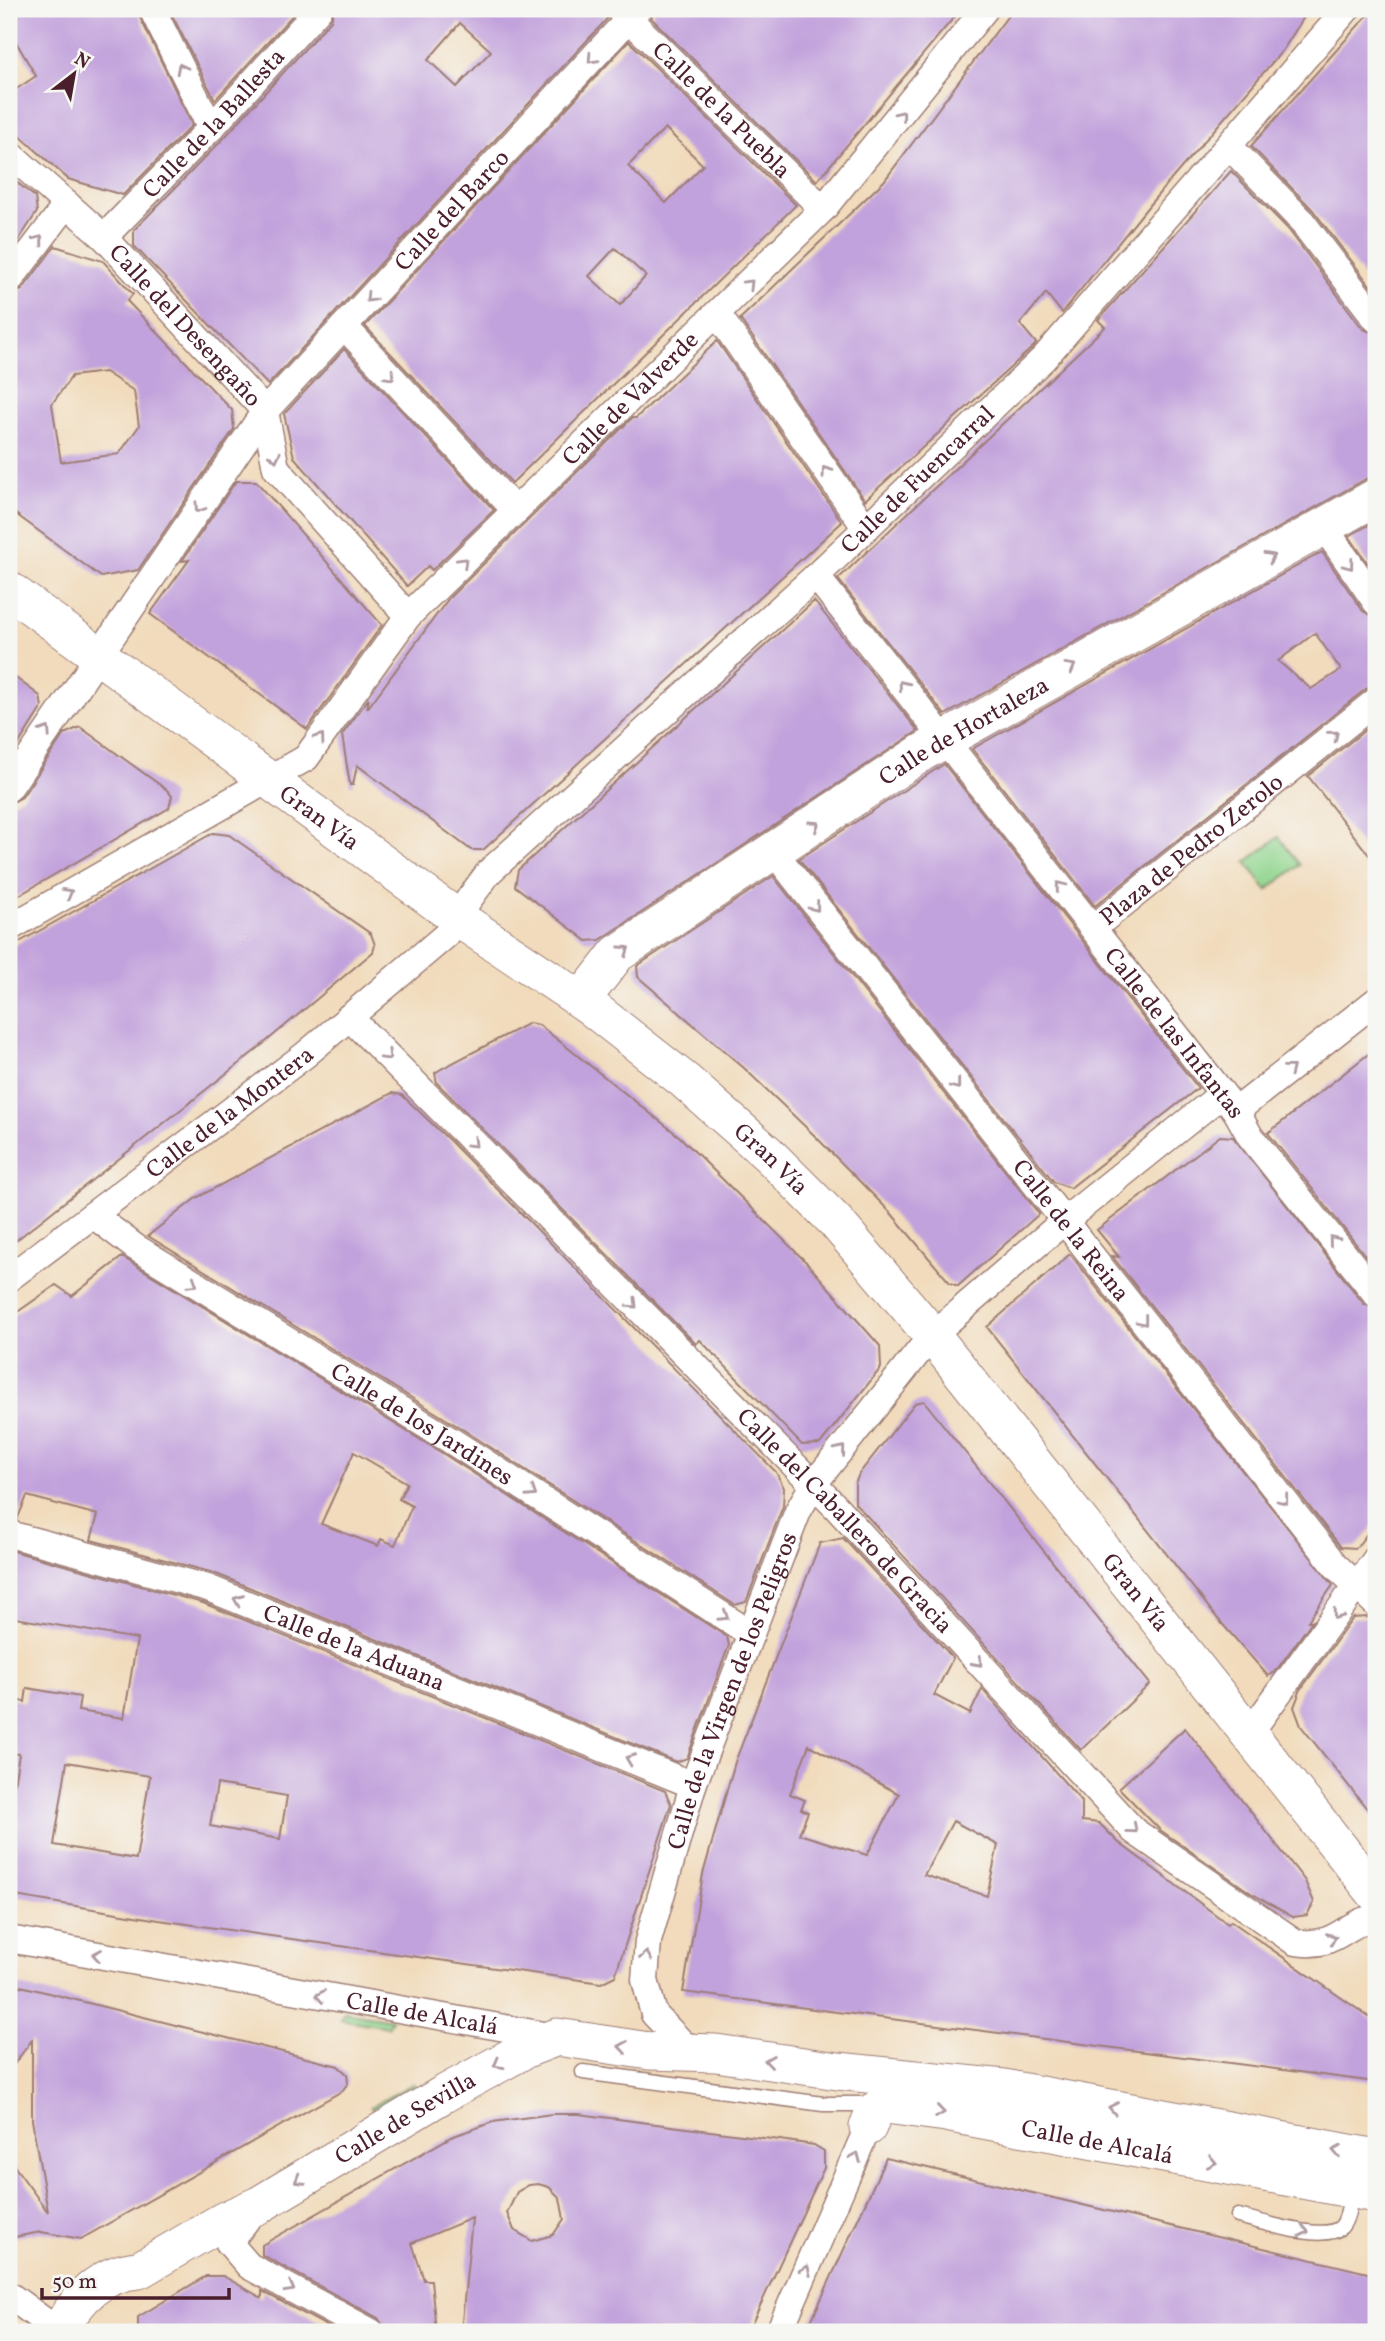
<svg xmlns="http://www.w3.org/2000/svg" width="1385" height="2341" font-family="Vollkorn,serif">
  <rect width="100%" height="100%" fill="#f6f6f2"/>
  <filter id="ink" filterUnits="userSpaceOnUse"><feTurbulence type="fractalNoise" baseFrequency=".0143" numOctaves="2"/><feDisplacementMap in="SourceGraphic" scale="14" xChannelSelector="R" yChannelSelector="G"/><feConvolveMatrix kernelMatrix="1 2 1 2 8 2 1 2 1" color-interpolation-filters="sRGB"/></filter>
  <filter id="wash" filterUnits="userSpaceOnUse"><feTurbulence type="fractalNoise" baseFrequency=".00686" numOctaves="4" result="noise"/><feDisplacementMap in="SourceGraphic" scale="28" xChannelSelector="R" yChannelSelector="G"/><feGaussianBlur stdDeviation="1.57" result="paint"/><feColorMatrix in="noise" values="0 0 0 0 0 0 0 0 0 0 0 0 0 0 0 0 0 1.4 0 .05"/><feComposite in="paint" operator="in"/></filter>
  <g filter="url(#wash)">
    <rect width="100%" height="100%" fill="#f1dbbc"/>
    <!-- green -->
    <g fill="#91d58e" stroke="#6e7a5c" stroke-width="2">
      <path d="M 1279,837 L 1300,865 L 1267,890 L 1246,862 Z"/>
      <path d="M 344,2012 L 392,2020 L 388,2027 L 340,2019 Z"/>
      <path d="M 413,2084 L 420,2089 L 378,2113 L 371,2107 Z"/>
    </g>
    <g id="blocks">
      <!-- building -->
      <g fill="#c2a2dc" fill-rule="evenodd">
        <path d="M 9,9 L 136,9 L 192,125 L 123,195 L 68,179 L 9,126 L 9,94 L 36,76 L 9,30 Z"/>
        <path d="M 169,9 L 298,9 L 215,100 Z"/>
        <path d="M 334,9 L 598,9 L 607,19 L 268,385 L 134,246 L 134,230 L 223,139 L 331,20 ZM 460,23 L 491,51 L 457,87 L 428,60 Z"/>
        <path d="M 655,9 L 961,9 L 817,181 L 651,18 Z"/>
        <path d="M 1013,9 L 1309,9 L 1283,50 L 1150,204 L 1062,313 L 1046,293 L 1020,324 L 1036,343 L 1034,346 L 865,500 L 740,319 L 884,181 Z"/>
        <path d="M 1373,9 L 1376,9 L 1376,293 L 1312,209 L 1251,146 Z"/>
        <path d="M 629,41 L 796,205 L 512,483 L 365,326 ZM 665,128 L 703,165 L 666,203 L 628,166 ZM 615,248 L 646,276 L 620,305 L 589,276 Z"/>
        <path d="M 1231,171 L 1288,229 L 1363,329 L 1376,334 L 1376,476 L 1366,479 L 945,715 L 838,579 L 1105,327 L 1098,320 Z"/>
        <path d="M 9,176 L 35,197 L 37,212 L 9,255 Z"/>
        <path d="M 55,246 L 103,261 L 133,294 L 127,301 L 232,410 L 234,429 L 138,570 L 101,577 L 9,509 L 9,296 L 22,290 ZM 105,372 L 134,391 L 139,426 L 119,454 L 61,462 L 52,404 L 72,376 Z"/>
        <path d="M 717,341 L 842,522 L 483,850 L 471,850 L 357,765 L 353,785 L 350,785 L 342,735 L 369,698 L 367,709 L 449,598 L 632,418 L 636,418 Z"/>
        <path d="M 344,349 L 494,510 L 432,570 L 428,566 L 407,586 L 294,457 L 284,414 Z"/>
        <path d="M 236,481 L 256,481 L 382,625 L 307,729 L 150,614 L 189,560 L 182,561 Z"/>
        <path d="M 1376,521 L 1376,575 L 1349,536 Z"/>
        <path d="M 1322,552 L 1363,611 L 1376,618 L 1376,686 L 1366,689 L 1095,906 L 972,749 ZM 1315,633 L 1341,670 L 1311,689 L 1278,661 Z"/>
        <path d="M 814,601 L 918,731 L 600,940 L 587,941 L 515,886 L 518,870 Z"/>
        <path d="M 9,673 L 40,696 L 42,707 L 9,759 Z"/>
        <path d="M 1376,721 L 1376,864 L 1308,776 Z"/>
        <path d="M 80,727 L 167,790 L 172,796 L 169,808 L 9,901 L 9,804 L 22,797 L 64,734 Z"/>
        <path d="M 944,764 L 1198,1088 L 1070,1188 L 1054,1182 L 799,859 Z"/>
        <path d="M 213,833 L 229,835 L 371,934 L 375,945 L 373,952 L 256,1050 L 9,1246 L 9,948 Z"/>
        <path d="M 773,876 L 1039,1214 L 958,1286 L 950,1283 L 891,1213 L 815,1136 L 744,1068 L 638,977 L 637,966 Z"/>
        <path d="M 529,1023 L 539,1025 L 680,1137 L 806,1262 L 880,1346 L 881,1368 L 820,1444 L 802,1445 L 700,1340 L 696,1344 L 437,1083 L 435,1073 L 441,1069 Z"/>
        <path d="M 1376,1048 L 1376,1269 L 1268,1133 Z"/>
        <path d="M 392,1093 L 402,1095 L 450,1141 L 776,1472 L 784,1488 L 783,1506 L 746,1602 L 735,1605 L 459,1427 L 148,1236 L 196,1198 Z"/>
        <path d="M 1220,1136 L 1233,1137 L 1364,1304 L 1376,1309 L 1376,1522 L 1356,1548 L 1341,1547 L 1112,1256 L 1119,1257 L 1097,1230 Z"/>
        <path d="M 1070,1254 L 1333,1585 L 1308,1621 L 1312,1621 L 1275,1672 L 1268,1676 L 1218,1619 L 987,1327 Z"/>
        <path d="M 122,1257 L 442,1453 L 727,1637 L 729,1645 L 687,1758 L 677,1762 L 214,1573 L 91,1540 L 98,1515 L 27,1496 L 17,1520 L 9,1519 L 9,1318 L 56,1285 L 72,1296 ZM 354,1452 L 407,1483 L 399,1499 L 412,1506 L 395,1545 L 381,1539 L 378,1546 L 321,1524 Z"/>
        <path d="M 924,1401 L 1150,1684 L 1081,1750 L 855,1503 L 855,1484 L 859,1474 L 915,1403 Z"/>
        <path d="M 843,1538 L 953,1658 L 934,1695 L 970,1714 L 982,1689 L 1082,1802 L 1082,1821 L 1099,1823 L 1118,1842 L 1228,1924 L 1231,1921 L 1376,2022 L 1376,2082 L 683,1992 L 703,1874 L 735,1762 L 820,1543 ZM 809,1745 L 899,1794 L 867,1855 L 799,1834 L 808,1812 L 801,1809 L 805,1800 L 790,1794 ZM 953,1821 L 998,1845 L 987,1896 L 924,1875 Z"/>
        <path d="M 9,1550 L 203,1603 L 665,1791 L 671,1804 L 615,1976 L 601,1983 L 159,1920 L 9,1895 L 9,1816 L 19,1754 L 9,1753 L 9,1699 L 25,1702 L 27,1688 L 80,1697 L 78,1711 L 124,1718 L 137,1639 L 9,1617 ZM 67,1762 L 150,1776 L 136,1859 L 54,1845 ZM 217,1784 L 287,1796 L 280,1839 L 210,1826 Z"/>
        <path d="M 1368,1617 L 1376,1625 L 1376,1820 L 1301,1726 L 1294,1707 L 1301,1689 L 1353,1618 Z"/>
        <path d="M 1185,1728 L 1305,1881 L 1314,1902 L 1307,1915 L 1293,1917 L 1251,1893 L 1160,1830 L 1119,1788 Z"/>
        <path d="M 9,1983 L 338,2066 L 347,2074 L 348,2083 L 342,2091 L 81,2239 L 41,2232 L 9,2238 L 9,2159 L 48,2212 L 32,2120 L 32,2040 L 9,2071 Z"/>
        <path d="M 552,2114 L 579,2114 L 780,2140 L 814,2145 L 824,2151 L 824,2168 L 748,2332 L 461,2332 L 472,2218 L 412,2243 L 424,2280 L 431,2280 L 436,2332 L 387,2332 L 378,2318 L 262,2255 L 262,2245 L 451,2137 L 493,2122 ZM 538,2184 L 549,2187 L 560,2198 L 564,2219 L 553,2235 L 532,2241 L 514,2230 L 507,2213 L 517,2192 L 529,2185 Z"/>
        <path d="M 886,2158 L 1376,2275 L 1376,2332 L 806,2332 Z"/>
        <path d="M 206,2276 L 223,2276 L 262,2298 L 262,2291 L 338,2332 L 138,2332 L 138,2317 Z"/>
      </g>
    </g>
  </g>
  <g filter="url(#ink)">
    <use href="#blocks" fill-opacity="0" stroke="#9e7d74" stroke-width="2"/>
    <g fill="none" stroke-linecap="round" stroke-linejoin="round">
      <!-- lane casing -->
      <g stroke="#9e7d74" stroke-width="17">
        <g id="lane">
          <path d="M 583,2072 L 823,2104 L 876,2104"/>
          <path d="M 1238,2216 C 1259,2221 1324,2243 1341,2227 C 1349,2218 1350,2200 1352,2189"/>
        </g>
      </g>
      <!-- street casing -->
      <g stroke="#9e7d74" stroke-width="29">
        <g id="street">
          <path d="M 152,9 L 211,128"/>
          <path id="s1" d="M 619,9 L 823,209"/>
          <path d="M 1230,147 L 1300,219 L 1376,319"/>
          <path id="s2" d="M 9,153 L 104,237 L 265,411 L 276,468 L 408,616"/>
          <path id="s3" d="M 104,237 L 211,128 L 319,9"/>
          <path d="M 9,281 L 67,204"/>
          <path d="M 718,315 L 865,527"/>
          <path d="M 344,326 L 516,511"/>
          <path d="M 1324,527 L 1376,602"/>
          <path id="s4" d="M 816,576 L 1236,1111 L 1250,1136 L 1376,1294"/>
          <path id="s5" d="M 9,788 L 265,411 L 638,9"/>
          <path id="s6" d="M 774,852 L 1335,1565 L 1376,1604"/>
          <path id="s7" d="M 456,917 L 489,872 L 816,576 L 1044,358 L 1347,9"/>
          <path id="s8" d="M 9,928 L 306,758 L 408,616 L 823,209 L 985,9"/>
          <path id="s9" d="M 1093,928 L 1376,701"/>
          <path id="s10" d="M 349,1017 L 835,1506 L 1134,1831 L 1295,1942 C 1339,1949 1343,1922 1376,1918"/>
          <path d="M 1236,1111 L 1376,1001"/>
          <path id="s11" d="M 93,1215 L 135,1247 L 450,1440 L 751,1634"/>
          <path id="s12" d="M 9,1278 L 305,1055 L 445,936"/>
          <path id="s13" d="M 9,1534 L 208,1588 L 693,1785"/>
          <path d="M 1249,1734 L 1376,1559"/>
          <path id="s14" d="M 9,1939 L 555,2037"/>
          <path id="s15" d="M 699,2049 L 684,2045 L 654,2014 L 645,1980 L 648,1941 L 693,1785 L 798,1511 L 813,1485 L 932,1335 L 1064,1221 L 1222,1094"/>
          <path d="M 254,2210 L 229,2243 L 249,2266 L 371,2332"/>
          <path d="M 9,2295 L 59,2332"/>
          <path d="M 779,2332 L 868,2127"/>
        </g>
      </g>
      <!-- secondary casing -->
      <g stroke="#9e7d74" stroke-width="39">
        <g id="secondary">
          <path id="s16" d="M 9,590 L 456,917 L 587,1004 L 685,1081 L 768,1154 L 836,1222 L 932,1335 L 1376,1894"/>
          <path id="s17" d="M 587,1004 L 590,989 L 617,954 L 923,752 L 1376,497"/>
          <path id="s18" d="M 868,2127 L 874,2111 L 886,2105 L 946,2113 L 1376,2194"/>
          <path id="s19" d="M 59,2332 C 75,2301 101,2272 139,2270 L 223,2221 L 259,2205 L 442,2095 L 526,2049 L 557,2037 L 649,2051 L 716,2053 L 838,2071 L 1004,2088 L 1376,2158"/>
        </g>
      </g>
      <!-- lane -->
      <use href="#lane" stroke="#fff" stroke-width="14"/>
      <!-- street -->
      <use href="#street" stroke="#fff" stroke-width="26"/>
      <!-- secondary -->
      <use href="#secondary" stroke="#fff" stroke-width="37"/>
    </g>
    <!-- one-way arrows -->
    <defs><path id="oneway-chevron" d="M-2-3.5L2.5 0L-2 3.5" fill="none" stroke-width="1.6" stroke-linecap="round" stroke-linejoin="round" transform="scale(1.75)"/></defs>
    <g stroke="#ae9aa0">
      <use href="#oneway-chevron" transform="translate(592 59) rotate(133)"/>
      <use href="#oneway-chevron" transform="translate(181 68) rotate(-117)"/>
      <use href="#oneway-chevron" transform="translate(901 115) rotate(-51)"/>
      <use href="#oneway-chevron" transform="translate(39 240) rotate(-53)"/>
      <use href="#oneway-chevron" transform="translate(749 284) rotate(-45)"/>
      <use href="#oneway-chevron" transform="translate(370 298) rotate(133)"/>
      <use href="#oneway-chevron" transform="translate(390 376) rotate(47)"/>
      <use href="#oneway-chevron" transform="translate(275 457) rotate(77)"/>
      <use href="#oneway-chevron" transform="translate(826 471) rotate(-125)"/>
      <use href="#oneway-chevron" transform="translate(199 508) rotate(124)"/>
      <use href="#oneway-chevron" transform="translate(1270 557) rotate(-29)"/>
      <use href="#oneway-chevron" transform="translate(463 562) rotate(-44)"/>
      <use href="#oneway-chevron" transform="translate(1349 565) rotate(53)"/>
      <use href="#oneway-chevron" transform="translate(1071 667) rotate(-30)"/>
      <use href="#oneway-chevron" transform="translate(903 685) rotate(-129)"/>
      <use href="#oneway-chevron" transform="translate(46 731) rotate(-57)"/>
      <use href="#oneway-chevron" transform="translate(1334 735) rotate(-39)"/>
      <use href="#oneway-chevron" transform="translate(320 738) rotate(-54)"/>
      <use href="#oneway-chevron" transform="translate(815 825) rotate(-34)"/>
      <use href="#oneway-chevron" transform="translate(1060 886) rotate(-128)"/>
      <use href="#oneway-chevron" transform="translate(68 893) rotate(-30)"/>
      <use href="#oneway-chevron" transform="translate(815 907) rotate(52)"/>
      <use href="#oneway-chevron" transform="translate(625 950) rotate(-35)"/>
      <use href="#oneway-chevron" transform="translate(387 1056) rotate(45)"/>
      <use href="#oneway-chevron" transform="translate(1290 1069) rotate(-38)"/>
      <use href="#oneway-chevron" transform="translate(956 1085) rotate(52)"/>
      <use href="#oneway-chevron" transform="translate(473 1143) rotate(45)"/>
      <use href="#oneway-chevron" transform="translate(1333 1240) rotate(-129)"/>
      <use href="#oneway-chevron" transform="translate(193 1283) rotate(32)"/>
      <use href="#oneway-chevron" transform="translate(633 1304) rotate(45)"/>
      <use href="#oneway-chevron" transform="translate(1143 1321) rotate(52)"/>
      <use href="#oneway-chevron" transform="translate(841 1450) rotate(-51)"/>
      <use href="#oneway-chevron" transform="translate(532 1493) rotate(33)"/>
      <use href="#oneway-chevron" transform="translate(1284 1500) rotate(52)"/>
      <use href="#oneway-chevron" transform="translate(238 1600) rotate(-158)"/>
      <use href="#oneway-chevron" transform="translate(1337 1615) rotate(127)"/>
      <use href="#oneway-chevron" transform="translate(724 1616) rotate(33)"/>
      <use href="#oneway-chevron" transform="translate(978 1662) rotate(48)"/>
      <use href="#oneway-chevron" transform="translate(630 1759) rotate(-158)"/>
      <use href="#oneway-chevron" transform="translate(1133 1829) rotate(41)"/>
      <use href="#oneway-chevron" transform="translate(1332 1938) rotate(-22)"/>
      <use href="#oneway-chevron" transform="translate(97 1955) rotate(-170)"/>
      <use href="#oneway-chevron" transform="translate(646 1956) rotate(-82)"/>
      <use href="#oneway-chevron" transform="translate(320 1996) rotate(-170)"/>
      <use href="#oneway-chevron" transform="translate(623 2047) rotate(-171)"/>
      <use href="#oneway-chevron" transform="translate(769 2061) rotate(-172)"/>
      <use href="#oneway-chevron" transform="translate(498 2064) rotate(151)"/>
      <use href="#oneway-chevron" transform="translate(1113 2108) rotate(-169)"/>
      <use href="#oneway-chevron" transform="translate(940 2112) rotate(8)"/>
      <use href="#oneway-chevron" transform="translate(1337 2151) rotate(-169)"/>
      <use href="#oneway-chevron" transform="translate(856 2157) rotate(-67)"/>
      <use href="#oneway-chevron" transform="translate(1212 2162) rotate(11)"/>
      <use href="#oneway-chevron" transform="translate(299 2180) rotate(149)"/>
      <use href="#oneway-chevron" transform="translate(1304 2231) rotate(12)"/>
      <use href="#oneway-chevron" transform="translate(806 2270) rotate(-66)"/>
      <use href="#oneway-chevron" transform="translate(290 2288) rotate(29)"/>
    </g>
  </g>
  <g text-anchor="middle" stroke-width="5" stroke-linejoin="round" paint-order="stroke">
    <!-- street labels -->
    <g font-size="24" fill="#4a1f2b" stroke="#f6f6f2">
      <text dy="8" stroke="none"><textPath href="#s1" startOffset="144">Calle de la Puebla</textPath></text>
      <text dy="8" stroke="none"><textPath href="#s3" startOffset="158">Calle de la Ballesta</textPath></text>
      <text dy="8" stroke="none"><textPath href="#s5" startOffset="730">Calle del Barco</textPath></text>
      <text dy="8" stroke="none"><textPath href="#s2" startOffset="247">Calle del Desengaño</textPath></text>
      <text dy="8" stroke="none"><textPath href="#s8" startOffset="828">Calle de Valverde</textPath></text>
      <text dy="8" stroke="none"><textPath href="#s7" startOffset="637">Calle de Fuencarral</textPath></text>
      <text dy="8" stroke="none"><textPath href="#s17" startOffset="472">Calle de Hortaleza</textPath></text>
      <text dy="8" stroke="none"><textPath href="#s16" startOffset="385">Gran Vía</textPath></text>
      <text dy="8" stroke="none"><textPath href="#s9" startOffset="126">Plaza de Pedro Zerolo</textPath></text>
      <text dy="8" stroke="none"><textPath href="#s4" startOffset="581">Calle de las Infantas</textPath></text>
      <text dy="8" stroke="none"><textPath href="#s12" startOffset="276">Calle de la Montera</textPath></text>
      <text dy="8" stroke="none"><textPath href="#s16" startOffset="952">Gran Vía</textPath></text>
      <text dy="8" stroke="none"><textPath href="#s6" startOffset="481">Calle de la Reina</textPath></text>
      <text dy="8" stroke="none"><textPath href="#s11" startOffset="390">Calle de los Jardines</textPath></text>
      <text dy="8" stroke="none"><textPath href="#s10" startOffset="707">Calle del Caballero de Gracia</textPath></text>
      <text dy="8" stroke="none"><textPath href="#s16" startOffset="1519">Gran Vía</textPath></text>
      <text dy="8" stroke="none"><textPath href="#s13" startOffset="364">Calle de la Aduana</textPath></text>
      <text dy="8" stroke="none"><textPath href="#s15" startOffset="397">Calle de la Virgen de los Peligros</textPath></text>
      <text dy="8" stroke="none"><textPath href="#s14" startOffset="420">Calle de Alcalá</textPath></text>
      <text dy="8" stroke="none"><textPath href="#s19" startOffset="413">Calle de Sevilla</textPath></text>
      <text dy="8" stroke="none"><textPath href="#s18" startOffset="245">Calle de Alcalá</textPath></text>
    </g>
  </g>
  <!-- margin -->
  <rect width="1385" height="2341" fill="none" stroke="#f6f6f2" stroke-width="35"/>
  <!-- north arrow -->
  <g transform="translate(74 74) rotate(31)" stroke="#f6f6f2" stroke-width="5" paint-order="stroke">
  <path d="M0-5L12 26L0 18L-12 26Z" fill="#4a1f2b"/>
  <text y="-10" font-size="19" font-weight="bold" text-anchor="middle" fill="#4a1f2b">N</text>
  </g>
  <!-- scale -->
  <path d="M42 2288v10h187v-10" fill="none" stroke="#4a1f2b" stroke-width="3.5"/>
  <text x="52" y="2288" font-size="21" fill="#4a1f2b" stroke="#f6f6f2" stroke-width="5" paint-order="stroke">50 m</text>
</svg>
